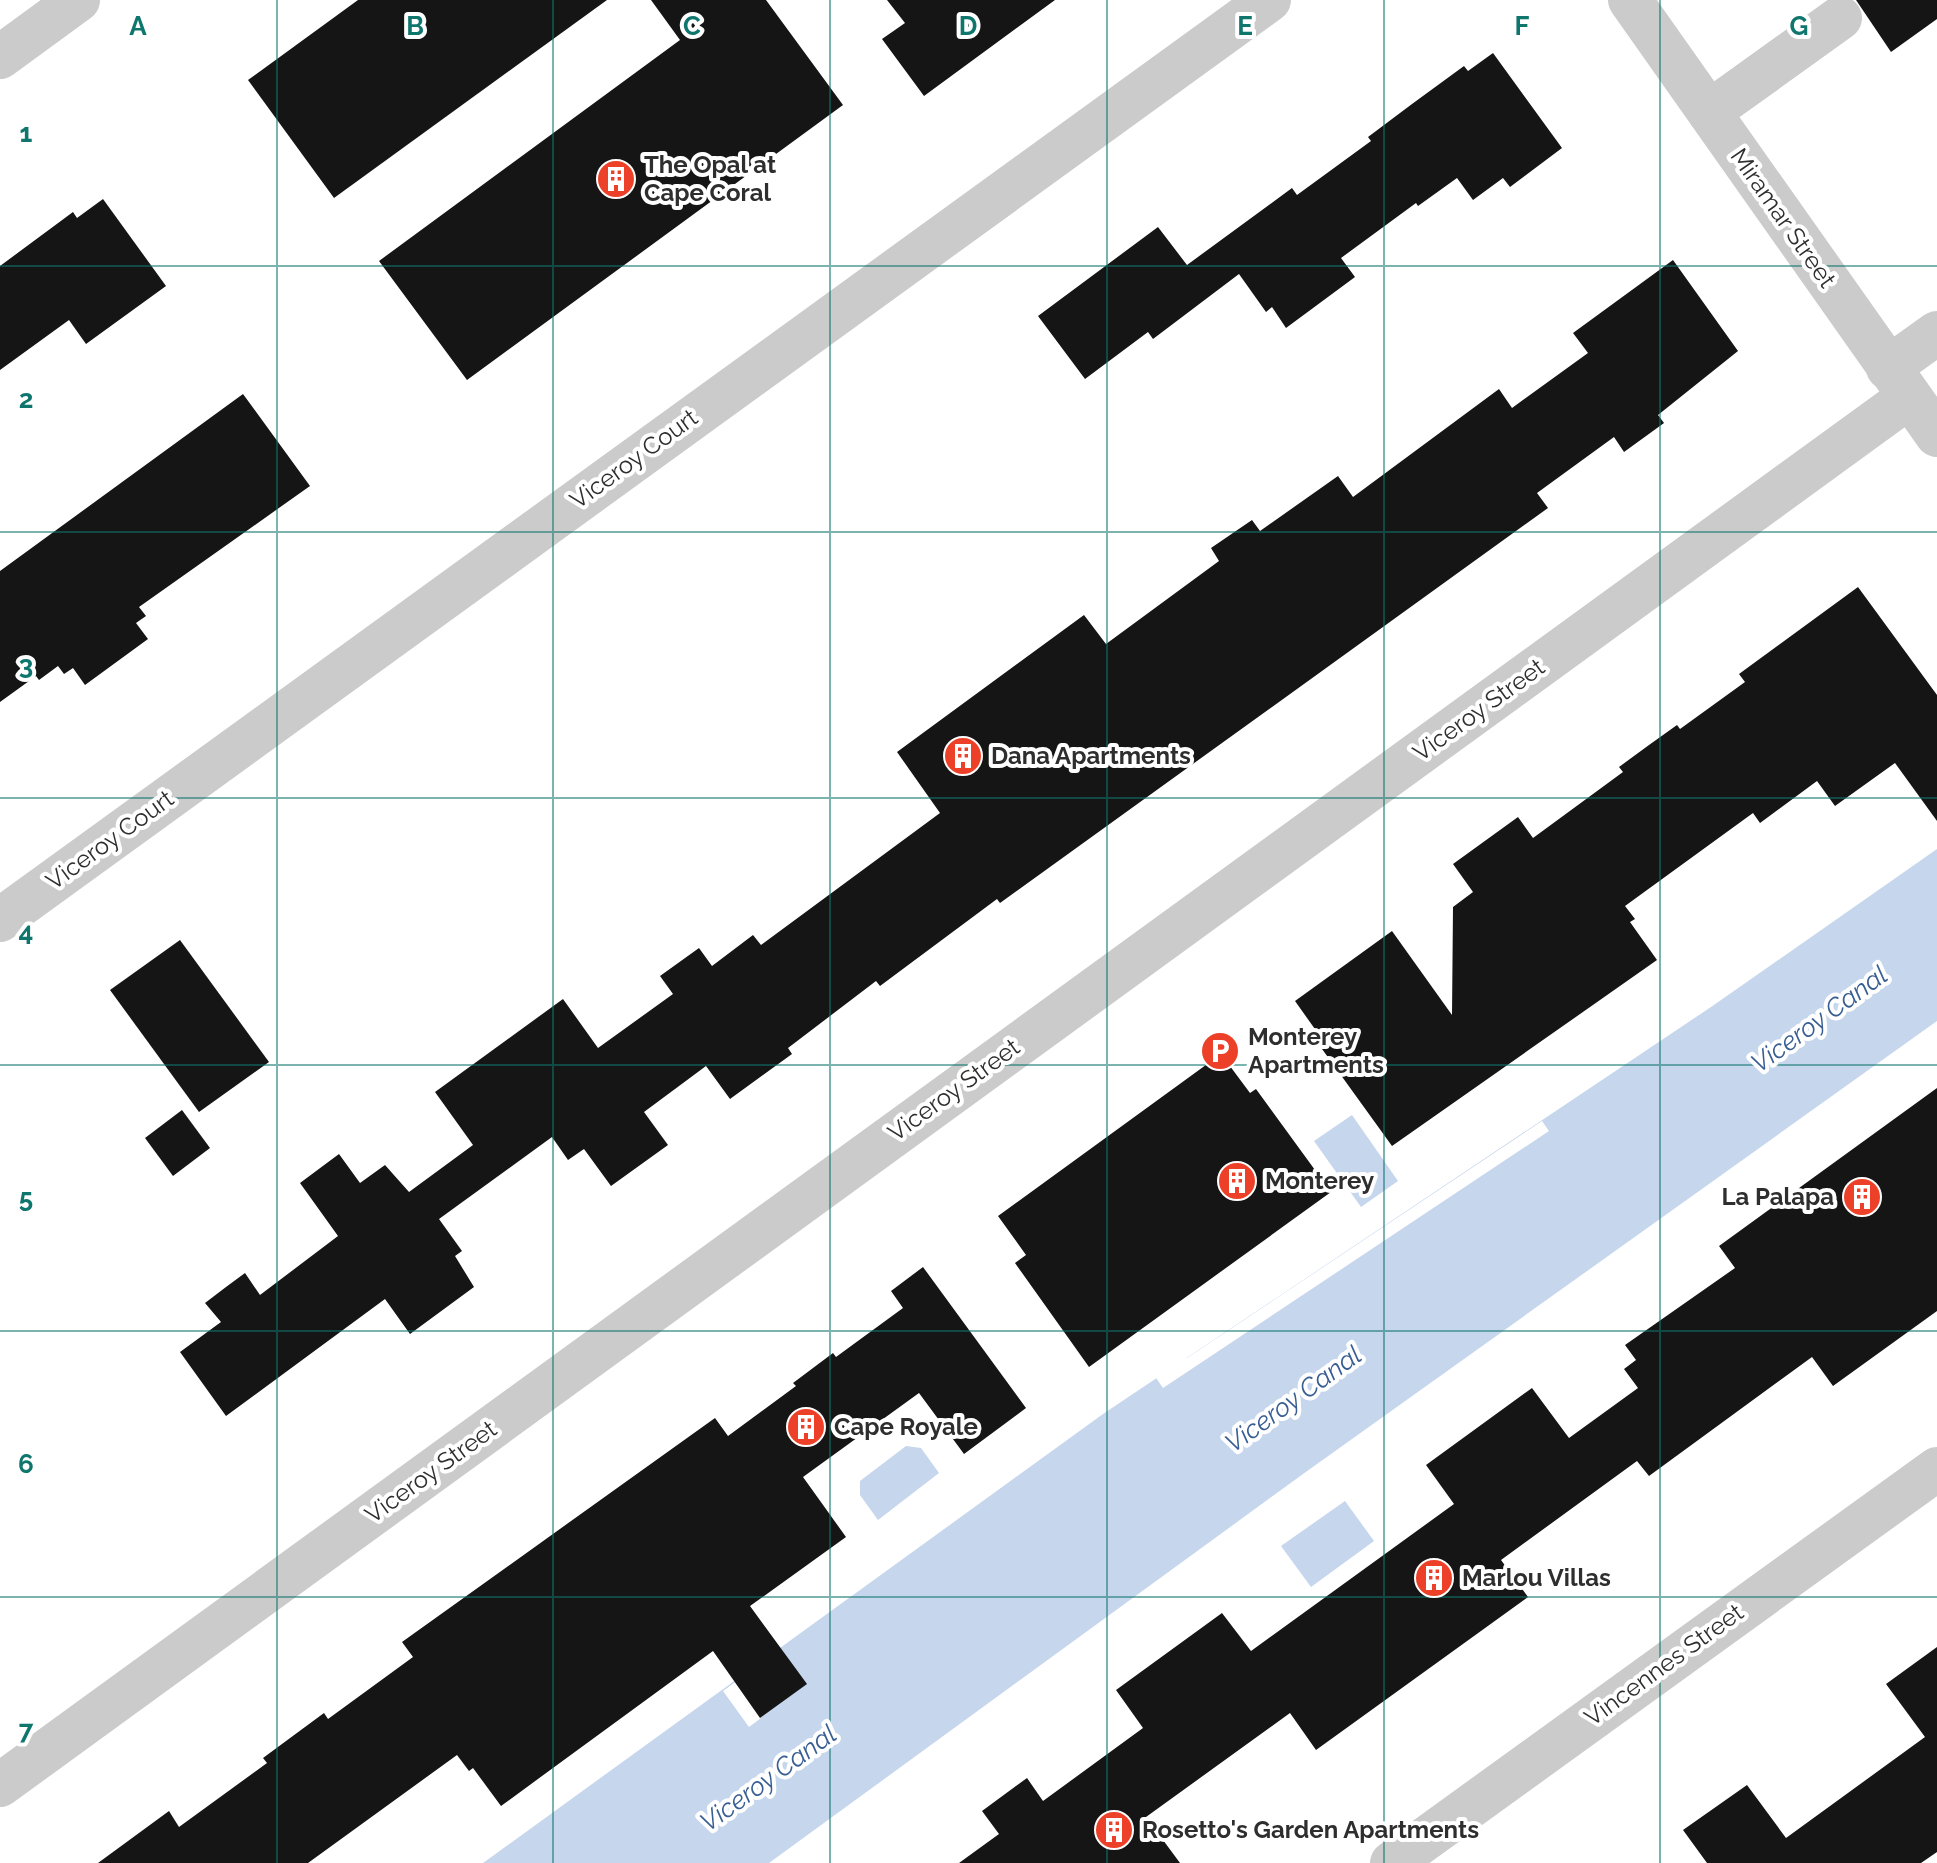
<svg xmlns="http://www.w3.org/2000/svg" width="1937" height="1863" font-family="Raleway,sans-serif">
  <rect width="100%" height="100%" fill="#fff"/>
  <!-- water -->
  <g fill="#c6d6ed">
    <path d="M 1937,849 L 1937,1021 L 1303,1474 L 769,1863 L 483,1863 L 1103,1414 L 1711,1007 Z"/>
    <path d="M 1352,1115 L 1398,1181 L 1361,1207 L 1314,1141 Z"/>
    <path d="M 906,1446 L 921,1448 L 939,1473 L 878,1520 L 860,1495 L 860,1481 Z"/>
    <path d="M 1345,1501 L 1374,1541 L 1311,1587 L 1281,1546 Z"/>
  </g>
  <!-- pier -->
  <g fill="#fff">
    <path d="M 1542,1121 L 1549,1131 L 1163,1388 L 1154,1375 L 1184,1355 L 1187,1358 Z"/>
    <path d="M 779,1650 L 741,1690 L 761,1718 L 749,1727 L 723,1691 Z"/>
  </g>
  <!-- building -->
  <g fill="#151515">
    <path d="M 358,0 L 607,0 L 334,198 L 248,80 Z"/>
    <path d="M 651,0 L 766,0 L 843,105 L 467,380 L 379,261 L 680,40 Z"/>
    <path d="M 887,0 L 1055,0 L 924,96 L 882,39 L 905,23 Z"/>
    <path d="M 1856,0 L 1937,0 L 1937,19 L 1891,52 Z"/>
    <path d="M 1493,53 L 1562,148 L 1510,187 L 1503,178 L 1473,200 L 1457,178 L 1418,206 L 1416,203 L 1341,258 L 1355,277 L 1286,328 L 1272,307 L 1266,312 L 1239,274 L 1153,339 L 1148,332 L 1085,379 L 1038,316 L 1158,227 L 1187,265 L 1292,188 L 1297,195 L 1371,141 L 1368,137 L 1412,104 L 1464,66 L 1468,71 Z"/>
    <path d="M 103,199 L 166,286 L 86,344 L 69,320 L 0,370 L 0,266 L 73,212 L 77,218 Z"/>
    <path d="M 1673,260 L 1738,351 L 1658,415 L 1664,423 L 1624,452 L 1614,437 L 1537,493 L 1548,508 L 1000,903 L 997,899 L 880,986 L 876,981 L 788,1048 L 792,1054 L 730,1099 L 706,1066 L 644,1112 L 668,1145 L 611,1186 L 584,1149 L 568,1160 L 552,1137 L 439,1219 L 462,1251 L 455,1256 L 474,1287 L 410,1334 L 385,1299 L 226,1416 L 180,1352 L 221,1322 L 205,1303 L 226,1287 L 245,1273 L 260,1295 L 338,1236 L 300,1183 L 339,1154 L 360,1183 L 385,1165 L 409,1192 L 473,1145 L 435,1092 L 563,999 L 598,1048 L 673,994 L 660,976 L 699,948 L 712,966 L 753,935 L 761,945 L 940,813 L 897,752 L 1084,615 L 1106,644 L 1219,561 L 1211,548 L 1252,520 L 1260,531 L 1338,476 L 1353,497 L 1499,389 L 1512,408 L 1588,353 L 1573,333 Z"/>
    <path d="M 243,394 L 310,486 L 139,607 L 146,616 L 136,623 L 148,639 L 85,685 L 73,668 L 64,674 L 58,666 L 39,680 L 36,676 L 0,702 L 0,571 Z"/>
    <path d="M 1858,587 L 1937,695 L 1937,821 L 1895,763 L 1835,806 L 1817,781 L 1760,823 L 1753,813 L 1625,906 L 1635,919 L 1630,922 L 1657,960 L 1392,1146 L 1317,1042 L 1322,1039 L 1295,1001 L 1392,931 L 1452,1015 L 1453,907 L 1473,892 L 1453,864 L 1518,817 L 1533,838 L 1623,772 L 1619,767 L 1649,745 L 1677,725 L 1680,729 L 1745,682 L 1739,674 Z"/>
    <path d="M 180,940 L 269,1062 L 199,1112 L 110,990 Z"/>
    <path d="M 1221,1054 L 1250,1093 L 1256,1089 L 1331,1192 L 1089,1367 L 1015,1263 L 1026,1255 L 998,1216 Z"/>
    <path d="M 1937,1088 L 1937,1311 L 1833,1386 L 1812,1357 L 1649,1476 L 1637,1461 L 1501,1560 L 1528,1597 L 1316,1750 L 1290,1713 L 1146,1817 L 1180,1863 L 959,1863 L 999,1834 L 982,1811 L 1027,1778 L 1043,1801 L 1143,1728 L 1116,1690 L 1222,1613 L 1251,1651 L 1454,1504 L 1426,1465 L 1532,1388 L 1569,1438 L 1638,1388 L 1624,1369 L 1636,1360 L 1625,1345 L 1735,1268 L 1719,1246 Z"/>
    <path d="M 182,1110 L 210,1148 L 173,1176 L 145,1138 Z"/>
    <path d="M 923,1267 L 1026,1408 L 964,1454 L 919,1393 L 803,1477 L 846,1537 L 750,1606 L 807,1684 L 760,1718 L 713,1651 L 501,1806 L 473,1768 L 469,1771 L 457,1755 L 308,1863 L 98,1863 L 169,1811 L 179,1827 L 267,1763 L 263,1758 L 324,1713 L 328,1719 L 413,1657 L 402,1642 L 715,1418 L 728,1436 L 796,1386 L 793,1383 L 833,1353 L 836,1357 L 903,1308 L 891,1291 Z"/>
    <path d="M 1937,1647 L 1937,1852 L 1921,1863 L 1707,1863 L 1683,1830 L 1747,1785 L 1786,1838 L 1925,1737 L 1886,1684 Z"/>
  </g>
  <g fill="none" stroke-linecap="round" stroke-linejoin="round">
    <!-- minor -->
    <g stroke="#cbcbcb" stroke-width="44">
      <path d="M 1630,0 L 1937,435"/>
      <path d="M 0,57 L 78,0"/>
      <path d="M 1709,112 L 1840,18"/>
      <path d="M 1888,368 L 1937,333"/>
      <path d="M 0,920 L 1269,0"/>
      <path d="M 0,1785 L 1909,397"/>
      <path d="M 1392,1863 L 1937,1469"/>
    </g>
  </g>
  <!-- grid -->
  <path fill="none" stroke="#0f766e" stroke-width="2" stroke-opacity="0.55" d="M 277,0 L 277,1863M 553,0 L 553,1863M 830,0 L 830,1863M 1107,0 L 1107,1863M 1384,0 L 1384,1863M 1660,0 L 1660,1863M 0,266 L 1937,266M 0,532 L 1937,532M 0,798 L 1937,798M 0,1065 L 1937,1065M 0,1331 L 1937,1331M 0,1597 L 1937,1597"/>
  <!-- icons -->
  <defs>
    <g id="building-disc" transform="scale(2)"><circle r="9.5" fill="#ec4028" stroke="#fff"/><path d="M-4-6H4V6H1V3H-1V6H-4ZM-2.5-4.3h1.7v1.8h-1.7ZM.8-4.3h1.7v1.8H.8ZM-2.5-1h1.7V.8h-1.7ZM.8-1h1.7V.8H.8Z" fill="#fff"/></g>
    <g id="parking-disc" transform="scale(2)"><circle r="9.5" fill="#ec4028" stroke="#fff"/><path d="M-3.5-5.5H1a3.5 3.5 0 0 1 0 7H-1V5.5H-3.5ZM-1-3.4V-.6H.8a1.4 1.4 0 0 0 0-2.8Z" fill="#fff"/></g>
  </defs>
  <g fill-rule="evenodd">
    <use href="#building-disc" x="616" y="179"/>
    <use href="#building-disc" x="963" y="756"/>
    <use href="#parking-disc" x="1220" y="1051"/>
    <use href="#building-disc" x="1237" y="1181"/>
    <use href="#building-disc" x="1862" y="1197"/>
    <use href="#building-disc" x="806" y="1427"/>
    <use href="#building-disc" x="1434" y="1578"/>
    <use href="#building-disc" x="1114" y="1830"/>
  </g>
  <g text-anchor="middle" stroke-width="8" stroke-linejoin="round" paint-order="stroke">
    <!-- poi labels -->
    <g font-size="24" font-weight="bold" fill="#2e2e2e" stroke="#fff" text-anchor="start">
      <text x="644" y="173">The Opal at<tspan x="644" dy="28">Cape Coral</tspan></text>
      <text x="991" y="764">Dana Apartments</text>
      <text x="1248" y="1045">Monterey<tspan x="1248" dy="28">Apartments</tspan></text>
      <text x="1265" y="1189">Monterey</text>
      <text x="1834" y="1205" text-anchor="end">La Palapa</text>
      <text x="834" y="1435">Cape Royale</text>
      <text x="1462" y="1586">Marlou Villas</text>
      <text x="1142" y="1838">Rosetto's Garden Apartments</text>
    </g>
    <!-- street labels -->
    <g font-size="24" fill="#2e2e2e" stroke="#fff">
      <text transform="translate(1783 218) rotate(55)" y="8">Miramar Street</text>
      <text transform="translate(634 459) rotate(-36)" y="8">Viceroy Court</text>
      <text transform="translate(1479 710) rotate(-36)" y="8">Viceroy Street</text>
      <text transform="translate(110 840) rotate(-36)" y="8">Viceroy Court</text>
      <text transform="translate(954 1090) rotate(-36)" y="8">Viceroy Street</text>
      <text transform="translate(431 1472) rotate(-36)" y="8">Viceroy Street</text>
      <text transform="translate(1664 1665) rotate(-36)" y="8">Vincennes Street</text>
    </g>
    <!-- water labels -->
    <g font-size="26" font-style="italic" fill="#385e93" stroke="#fff">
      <text transform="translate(1819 1019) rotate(-36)" y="9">Viceroy Canal</text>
      <text transform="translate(1293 1399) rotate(-36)" y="9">Viceroy Canal</text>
      <text transform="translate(768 1778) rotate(-36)" y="9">Viceroy Canal</text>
    </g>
  </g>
  <g font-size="26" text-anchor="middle" font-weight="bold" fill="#0f766e" stroke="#fff" stroke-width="8" stroke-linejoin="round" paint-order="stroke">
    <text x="138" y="35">A</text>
    <text x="415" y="35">B</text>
    <text x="692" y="35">C</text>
    <text x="968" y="35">D</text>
    <text x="1245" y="35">E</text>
    <text x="1522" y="35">F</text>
    <text x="1799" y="35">G</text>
    <text x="26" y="142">1</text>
    <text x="26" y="408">2</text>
    <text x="26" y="674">3</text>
    <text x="26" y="941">4</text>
    <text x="26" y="1207">5</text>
    <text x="26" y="1473">6</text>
    <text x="26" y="1739">7</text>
  </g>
</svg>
